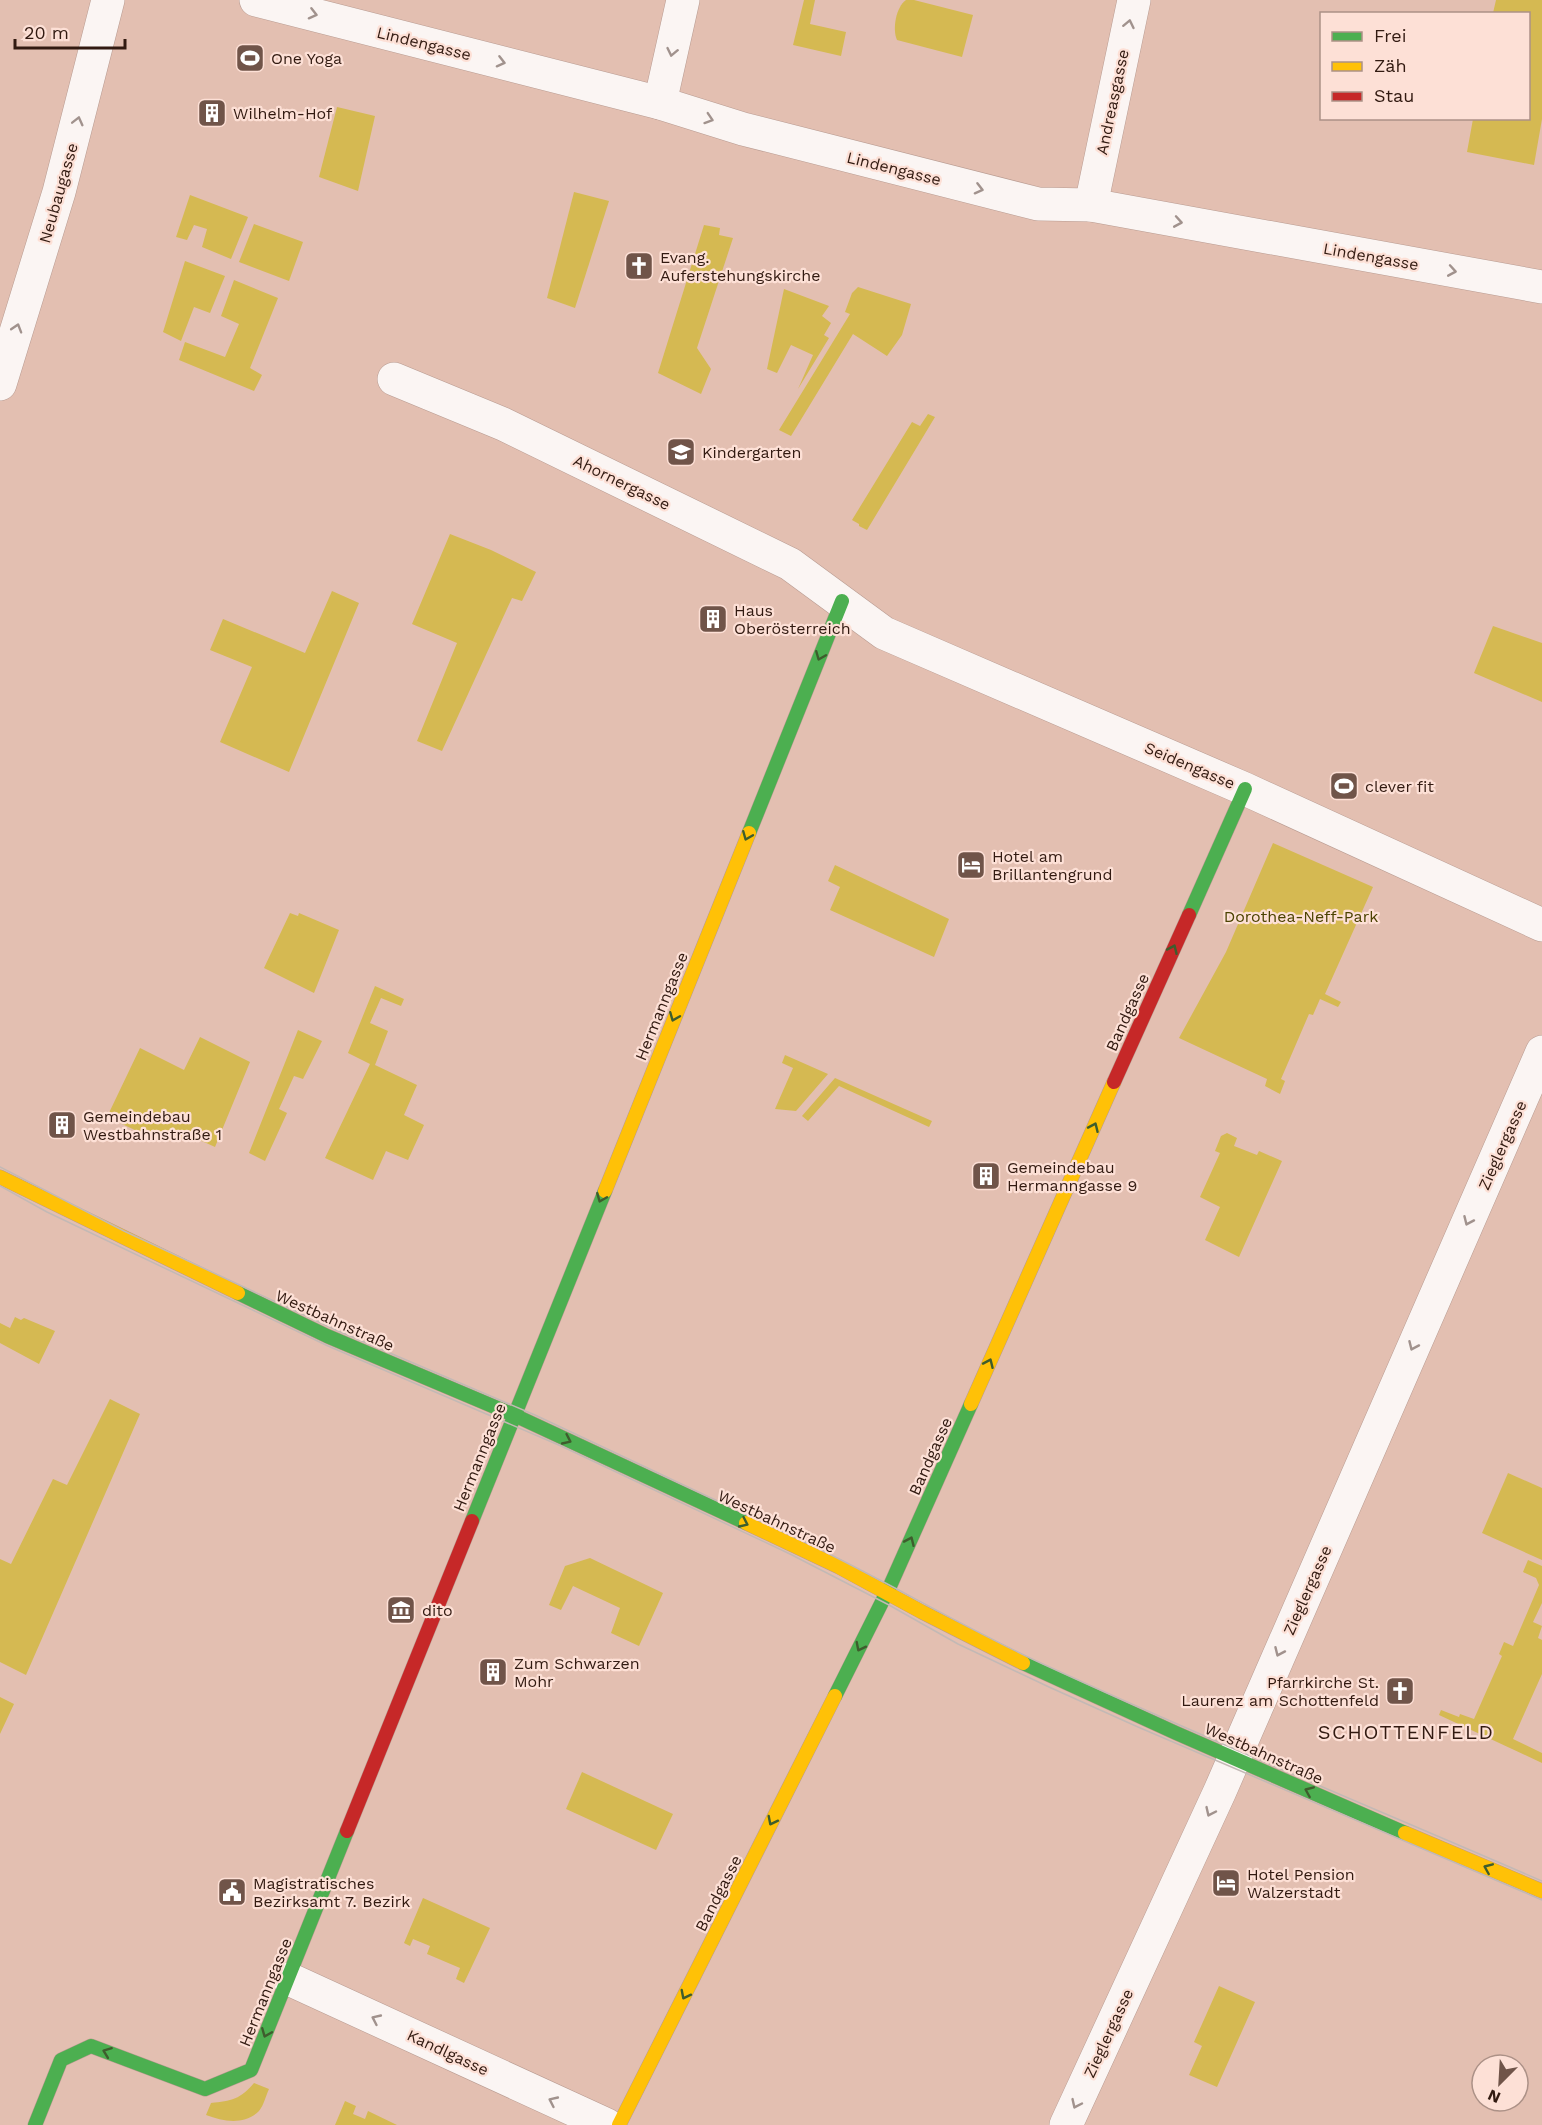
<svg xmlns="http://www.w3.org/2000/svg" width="1542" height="2125" font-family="'Work Sans',sans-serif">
  <rect width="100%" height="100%" fill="#e3bfb1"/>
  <!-- green -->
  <g fill="#d5b952">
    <path d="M 804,0 L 815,0 L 810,24 L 846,32 L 841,56 L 793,45 Z"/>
    <path d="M 906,0 L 914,0 L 973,15 L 962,57 L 897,40 C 892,29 896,7 906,0 Z"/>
    <path d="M 1496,0 L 1542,0 L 1542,119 L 1534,165 L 1467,152 L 1473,119 L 1528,118 L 1528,14 L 1493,13 Z"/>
    <path d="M 337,107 L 375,116 L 358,191 L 319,177 Z"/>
    <path d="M 574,192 L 609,201 L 575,308 L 547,298 Z"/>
    <path d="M 190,195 L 248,217 L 231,259 L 202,247 L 207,229 L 194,225 L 187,240 L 176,237 Z"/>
    <path d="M 254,224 L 303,242 L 289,281 L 239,262 Z"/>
    <path d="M 704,225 L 720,228 L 719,235 L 733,238 L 697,348 L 711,369 L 701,394 L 658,373 Z"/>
    <path d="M 185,261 L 225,276 L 210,313 L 194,307 L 181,341 L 163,332 Z"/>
    <path d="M 234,280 L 278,298 L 250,368 L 262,375 L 254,391 L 179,360 L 185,342 L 225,357 L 239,324 L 221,316 Z"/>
    <path d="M 858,287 L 911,304 L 902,335 L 887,356 L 853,334 L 791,436 L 779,430 L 850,314 L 845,312 L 852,293 Z"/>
    <path d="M 784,289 L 829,306 L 822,316 L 831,323 L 824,335 L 829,338 L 798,389 L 813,355 L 791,345 L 777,373 L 767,369 Z"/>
    <path d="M 928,414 L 935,417 L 867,530 L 859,526 L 859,524 L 852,520 L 912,422 L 920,426 Z"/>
    <path d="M 450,534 L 491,550 L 536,572 L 522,601 L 512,598 L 442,751 L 417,741 L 457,643 L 412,624 Z"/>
    <path d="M 332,591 L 359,603 L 289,772 L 220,742 L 252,667 L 210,650 L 223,619 L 305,653 Z"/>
    <path d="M 1493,626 L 1542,643 L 1542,702 L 1474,673 Z"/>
    <path d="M 1273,843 L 1373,887 L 1325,994 L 1341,1002 L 1338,1007 L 1320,999 L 1313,1015 L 1309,1014 L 1281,1079 L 1285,1081 L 1280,1094 L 1265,1086 L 1267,1079 L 1179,1038 L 1226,952 Z"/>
    <path d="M 835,865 L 949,919 L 934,957 L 830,910 L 840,887 L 828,881 Z"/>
    <path d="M 290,913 L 298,916 L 299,913 L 339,930 L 314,993 L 264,968 Z"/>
    <path d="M 375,986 L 404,999 L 401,1006 L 381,998 L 370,1023 L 388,1031 L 375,1065 L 417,1085 L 404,1115 L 424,1125 L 408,1160 L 386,1151 L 373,1180 L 325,1158 L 370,1064 L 348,1053 Z"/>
    <path d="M 298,1030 L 322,1041 L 303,1079 L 294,1076 L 279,1109 L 287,1113 L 265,1161 L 249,1153 Z"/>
    <path d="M 200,1037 L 250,1062 L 215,1147 L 193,1137 L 191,1140 L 183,1137 L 180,1141 L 172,1138 L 170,1141 L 155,1133 L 152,1138 L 107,1117 L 140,1048 L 184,1070 Z"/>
    <path d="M 785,1055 L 828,1074 L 796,1111 L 775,1109 L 793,1068 L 782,1063 Z"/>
    <path d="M 835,1078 L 932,1121 L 929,1127 L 839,1086 L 808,1121 L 802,1116 Z"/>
    <path d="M 1227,1133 L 1237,1138 L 1234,1146 L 1257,1155 L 1259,1151 L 1282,1161 L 1239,1257 L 1205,1240 L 1220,1207 L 1200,1197 L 1220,1153 L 1215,1151 L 1221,1136 Z"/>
    <path d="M 15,1317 L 21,1320 L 24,1318 L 55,1331 L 39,1364 L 0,1343 L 0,1323 L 10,1328 Z"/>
    <path d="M 110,1399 L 140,1414 L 26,1675 L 0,1662 L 0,1559 L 11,1564 L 53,1479 L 67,1485 Z"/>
    <path d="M 1508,1473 L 1542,1488 L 1542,1560 L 1482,1533 Z"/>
    <path d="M 590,1558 L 663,1593 L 639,1646 L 611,1633 L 620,1608 L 573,1586 L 561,1610 L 549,1605 L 565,1566 Z"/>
    <path d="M 1528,1560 L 1542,1566 L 1542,1603 L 1533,1622 L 1542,1626 L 1538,1638 L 1542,1640 L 1542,1674 L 1513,1739 L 1542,1753 L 1542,1763 L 1439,1715 L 1441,1710 L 1459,1717 L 1460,1714 L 1474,1719 L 1502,1656 L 1499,1654 L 1504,1642 L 1513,1646 L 1539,1585 L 1536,1578 L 1523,1572 Z"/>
    <path d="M 0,1697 L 14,1704 L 0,1734 Z"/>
    <path d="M 582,1772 L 673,1814 L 656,1850 L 566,1809 Z"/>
    <path d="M 423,1898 L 490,1928 L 464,1983 L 456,1979 L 460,1968 L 427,1954 L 430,1946 L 413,1939 L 410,1946 L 404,1943 Z"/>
    <path d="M 1219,1986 L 1255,2002 L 1217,2087 L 1189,2075 L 1202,2046 L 1194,2042 Z"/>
    <path d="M 254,2083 L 269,2089 C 266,2095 264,2105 259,2111 C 245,2125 224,2122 206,2115 L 211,2103 C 231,2101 241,2099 254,2083 Z"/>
    <path d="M 345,2101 L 356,2106 L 353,2114 L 365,2119 L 368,2111 L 397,2125 L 335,2125 Z"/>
  </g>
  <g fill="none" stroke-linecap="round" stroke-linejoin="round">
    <!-- street casing -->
    <g stroke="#b89b91" stroke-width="34">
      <g id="street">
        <path d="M 256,0 L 660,103 L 743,129 L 1038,204 L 1091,205 L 1542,287"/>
        <path d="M 660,103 L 683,0"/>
        <path d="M 1091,205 L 1134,0"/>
        <path d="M 394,379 L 503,424 L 790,564 L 884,633 L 1245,789 L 1542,925"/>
        <path d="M 0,384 L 59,192 L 108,0"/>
        <path d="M 289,1979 L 607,2125"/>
        <path d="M 1066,2125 L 1220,1791 L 1542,1052"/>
      </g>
    </g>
    <!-- fast casing -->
    <g stroke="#b89b91" stroke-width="15">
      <g id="fast">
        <path d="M 749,833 L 842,601"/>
        <path d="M 1189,915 L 1245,789"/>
        <path d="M 238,1293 L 327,1336 L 514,1415 L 746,1523"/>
        <path d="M 472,1521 L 605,1191"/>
        <path d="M 1023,1663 L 1176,1733 L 1405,1833"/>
        <path d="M 835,1696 L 890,1586 L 971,1404"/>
        <path d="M 35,2125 L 61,2060 L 91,2046 L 205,2089 L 251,2070 L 347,1831"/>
      </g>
    </g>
    <!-- slow casing -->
    <g stroke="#b89b91" stroke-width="15">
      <g id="slow">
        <path d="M 0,1177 L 238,1293"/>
        <path d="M 605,1191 L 749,833"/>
        <path d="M 971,1404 L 1114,1082"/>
        <path d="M 746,1523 L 839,1567 L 922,1612 L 1023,1663"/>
        <path d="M 1405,1833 L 1542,1891"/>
        <path d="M 619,2125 L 835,1696"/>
      </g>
    </g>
    <!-- jam casing -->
    <g stroke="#b89b91" stroke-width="15">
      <g id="jam">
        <path d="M 1114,1082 L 1189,915"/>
        <path d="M 347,1831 L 472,1521"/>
      </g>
    </g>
    <!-- street -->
    <use href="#street" stroke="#fbf5f3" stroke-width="33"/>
    <!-- fast -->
    <use href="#fast" stroke="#4caf50" stroke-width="14"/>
    <!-- slow -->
    <use href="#slow" stroke="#ffc107" stroke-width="14"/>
    <!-- jam -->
    <use href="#jam" stroke="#c62828" stroke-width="14"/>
    <!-- tram -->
    <g stroke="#c3b9b5" stroke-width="1.5">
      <path d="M 0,1167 L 124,1231 L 336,1330 L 535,1415 L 809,1544 C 888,1582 963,1627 1043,1664 C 1208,1740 1376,1809 1542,1881"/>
      <path d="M 0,1186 L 47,1212 L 328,1346 L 561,1446 L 790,1554 L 889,1605 L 958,1644 L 1049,1687 L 1138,1727 L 1542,1900"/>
    </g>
  </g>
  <!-- one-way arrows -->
  <defs><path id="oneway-chevron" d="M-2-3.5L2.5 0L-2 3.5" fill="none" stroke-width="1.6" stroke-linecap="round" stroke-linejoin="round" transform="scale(1.5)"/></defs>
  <g stroke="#a1928d">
    <use href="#oneway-chevron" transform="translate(313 14) rotate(14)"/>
    <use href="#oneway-chevron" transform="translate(1129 24) rotate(-78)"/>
    <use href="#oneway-chevron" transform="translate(672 52) rotate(102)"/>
    <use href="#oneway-chevron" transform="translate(501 62) rotate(14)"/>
    <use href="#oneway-chevron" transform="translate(709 119) rotate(18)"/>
    <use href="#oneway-chevron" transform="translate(78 121) rotate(-76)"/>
    <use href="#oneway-chevron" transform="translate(979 189) rotate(14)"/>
    <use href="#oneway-chevron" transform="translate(1178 222) rotate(10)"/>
    <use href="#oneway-chevron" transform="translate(1452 271) rotate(10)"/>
    <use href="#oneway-chevron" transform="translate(17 328) rotate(-73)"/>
    <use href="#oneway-chevron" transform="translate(1468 1221) rotate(114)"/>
    <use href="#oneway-chevron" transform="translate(1413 1346) rotate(114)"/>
    <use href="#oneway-chevron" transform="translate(1279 1652) rotate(114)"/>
    <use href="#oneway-chevron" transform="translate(1210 1812) rotate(115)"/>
    <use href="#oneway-chevron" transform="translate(376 2019) rotate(-155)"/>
    <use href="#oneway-chevron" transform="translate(553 2101) rotate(-155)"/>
    <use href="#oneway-chevron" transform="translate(1076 2104) rotate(115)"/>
  </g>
  <g stroke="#3e5d2d">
    <use href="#oneway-chevron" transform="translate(820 656) rotate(112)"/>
    <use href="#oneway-chevron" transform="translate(747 836) rotate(112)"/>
    <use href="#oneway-chevron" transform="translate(1173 949) rotate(-66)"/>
    <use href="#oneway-chevron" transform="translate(674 1017) rotate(112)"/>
    <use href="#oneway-chevron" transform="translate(1094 1127) rotate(-66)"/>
    <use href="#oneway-chevron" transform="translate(601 1198) rotate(112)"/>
    <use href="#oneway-chevron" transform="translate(989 1363) rotate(-66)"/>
    <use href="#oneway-chevron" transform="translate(567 1440) rotate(25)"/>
    <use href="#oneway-chevron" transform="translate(744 1523) rotate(25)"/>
    <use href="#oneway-chevron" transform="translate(910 1541) rotate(-66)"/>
    <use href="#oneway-chevron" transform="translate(860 1647) rotate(117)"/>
    <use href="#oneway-chevron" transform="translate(1309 1791) rotate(-157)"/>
    <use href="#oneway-chevron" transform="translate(772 1821) rotate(117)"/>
    <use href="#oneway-chevron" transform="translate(1488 1868) rotate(-157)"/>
    <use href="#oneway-chevron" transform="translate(685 1995) rotate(117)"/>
    <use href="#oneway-chevron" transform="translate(266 2033) rotate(112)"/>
    <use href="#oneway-chevron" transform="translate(107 2052) rotate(-159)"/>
  </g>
  <!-- icons -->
  <defs>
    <g id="stadium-square" transform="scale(1.5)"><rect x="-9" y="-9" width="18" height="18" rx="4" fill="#705449" stroke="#fde0d6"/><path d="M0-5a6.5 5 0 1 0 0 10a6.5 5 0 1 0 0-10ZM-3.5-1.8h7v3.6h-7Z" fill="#fff"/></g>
    <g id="building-square" transform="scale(1.5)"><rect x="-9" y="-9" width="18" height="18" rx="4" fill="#705449" stroke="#fde0d6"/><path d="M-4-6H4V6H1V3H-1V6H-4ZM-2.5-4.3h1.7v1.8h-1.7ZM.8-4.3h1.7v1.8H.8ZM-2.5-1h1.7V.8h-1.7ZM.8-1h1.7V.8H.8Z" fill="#fff"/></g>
    <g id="church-square" transform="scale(1.5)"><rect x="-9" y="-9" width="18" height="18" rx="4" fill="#705449" stroke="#fde0d6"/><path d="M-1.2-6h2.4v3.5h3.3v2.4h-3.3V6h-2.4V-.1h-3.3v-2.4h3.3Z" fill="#fff"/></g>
    <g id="school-square" transform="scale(1.5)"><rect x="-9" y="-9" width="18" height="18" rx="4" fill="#705449" stroke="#fde0d6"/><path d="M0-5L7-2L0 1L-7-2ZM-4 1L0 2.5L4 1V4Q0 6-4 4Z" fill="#fff"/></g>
    <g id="hotel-square" transform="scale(1.5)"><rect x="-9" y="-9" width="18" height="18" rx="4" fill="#705449" stroke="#fde0d6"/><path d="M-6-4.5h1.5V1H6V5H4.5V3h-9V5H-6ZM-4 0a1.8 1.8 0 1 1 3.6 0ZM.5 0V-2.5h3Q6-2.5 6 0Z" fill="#fff"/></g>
    <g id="museum-square" transform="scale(1.5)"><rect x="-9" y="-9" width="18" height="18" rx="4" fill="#705449" stroke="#fde0d6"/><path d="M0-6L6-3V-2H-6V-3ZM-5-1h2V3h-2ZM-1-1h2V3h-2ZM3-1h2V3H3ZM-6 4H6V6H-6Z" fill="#fff"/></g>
    <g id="civic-square" transform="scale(1.5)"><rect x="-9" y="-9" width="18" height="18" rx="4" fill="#705449" stroke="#fde0d6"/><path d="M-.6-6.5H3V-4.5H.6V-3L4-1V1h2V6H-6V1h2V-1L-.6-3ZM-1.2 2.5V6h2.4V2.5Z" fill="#fff"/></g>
  </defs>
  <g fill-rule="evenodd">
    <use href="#stadium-square" x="250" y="58"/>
    <use href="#building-square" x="212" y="113"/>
    <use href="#church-square" x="639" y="266"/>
    <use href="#school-square" x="681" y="452"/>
    <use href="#building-square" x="713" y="619"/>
    <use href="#stadium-square" x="1344" y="786"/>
    <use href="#hotel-square" x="971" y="865"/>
    <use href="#building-square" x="62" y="1125"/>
    <use href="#building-square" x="986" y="1176"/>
    <use href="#museum-square" x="401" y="1610"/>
    <use href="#building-square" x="493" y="1672"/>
    <use href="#church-square" x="1400" y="1691"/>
    <use href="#hotel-square" x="1226" y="1883"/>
    <use href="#civic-square" x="232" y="1892"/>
  </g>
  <g text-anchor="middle" stroke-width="4.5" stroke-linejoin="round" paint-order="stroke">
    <!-- street labels -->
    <g font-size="16" fill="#321a11" stroke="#fde0d6">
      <text transform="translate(424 43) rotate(14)" y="6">Lindengasse</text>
      <text transform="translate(1112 102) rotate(-78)" y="6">Andreasgasse</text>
      <text transform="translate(894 168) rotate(14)" y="6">Lindengasse</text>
      <text transform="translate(58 193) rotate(-74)" y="6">Neubaugasse</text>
      <text transform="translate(1371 256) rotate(10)" y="6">Lindengasse</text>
      <text transform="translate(622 482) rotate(26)" y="6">Ahornergasse</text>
      <text transform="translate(1190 765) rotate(23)" y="6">Seidengasse</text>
      <text transform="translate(661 1006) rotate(-68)" y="6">Hermanngasse</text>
      <text transform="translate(1127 1012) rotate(-66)" y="6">Bandgasse</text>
      <text transform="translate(1502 1145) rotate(-66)" y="6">Zieglergasse</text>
      <text transform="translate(335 1320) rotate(24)" y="6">Westbahnstraße</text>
      <text transform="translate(930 1456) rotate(-66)" y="6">Bandgasse</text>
      <text transform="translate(479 1457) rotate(-68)" y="6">Hermanngasse</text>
      <text transform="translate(777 1521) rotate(25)" y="6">Westbahnstraße</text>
      <text transform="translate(1307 1590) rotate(-66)" y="6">Zieglergasse</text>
      <text transform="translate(1264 1753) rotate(24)" y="6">Westbahnstraße</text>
      <text transform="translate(718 1893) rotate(-63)" y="6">Bandgasse</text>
      <text transform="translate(265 1992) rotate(-68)" y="6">Hermanngasse</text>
      <text transform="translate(1108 2033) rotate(-65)" y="6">Zieglergasse</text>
      <text transform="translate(448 2052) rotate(25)" y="6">Kandlgasse</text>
    </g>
    <!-- poi labels -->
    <g font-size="16" fill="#321a11" stroke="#fde0d6" text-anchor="start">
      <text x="271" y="64">One Yoga</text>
      <text x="233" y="119">Wilhelm-Hof</text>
      <text x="660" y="263">Evang.<tspan x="660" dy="18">Auferstehungskirche</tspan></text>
      <text x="702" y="458">Kindergarten</text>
      <text x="734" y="616">Haus<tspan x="734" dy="18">Oberösterreich</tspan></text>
      <text x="1365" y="792">clever fit</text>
      <text x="992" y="862">Hotel am<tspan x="992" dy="18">Brillantengrund</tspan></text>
      <text x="83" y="1122">Gemeindebau<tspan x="83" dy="18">Westbahnstraße 1</tspan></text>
      <text x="1007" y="1173">Gemeindebau<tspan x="1007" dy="18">Hermanngasse 9</tspan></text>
      <text x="422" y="1616">dito</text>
      <text x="514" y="1669">Zum Schwarzen<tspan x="514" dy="18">Mohr</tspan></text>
      <text x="1379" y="1688" text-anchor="end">Pfarrkirche St.<tspan x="1379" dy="18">Laurenz am Schottenfeld</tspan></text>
      <text x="1247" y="1880">Hotel Pension<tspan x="1247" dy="18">Walzerstadt</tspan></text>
      <text x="253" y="1889">Magistratisches<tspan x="253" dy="18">Bezirksamt 7. Bezirk</tspan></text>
    </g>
    <!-- park labels -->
    <g font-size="16" fill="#4b4201" stroke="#fde0d6">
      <text x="1301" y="922">Dorothea-Neff-Park</text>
    </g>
    <!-- quarter labels -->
    <g font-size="20" letter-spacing="1.5" fill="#321a11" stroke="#fde0d6">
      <text x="1406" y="1739">SCHOTTENFELD</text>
    </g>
  </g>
  <!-- legend -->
  <rect x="1320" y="12" width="210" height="108" fill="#fde0d6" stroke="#ac9187" stroke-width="1.5"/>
  <rect x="1332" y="32" width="30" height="9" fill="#4caf50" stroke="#ac9187" stroke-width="1.5"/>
  <text x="1374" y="42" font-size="18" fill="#321a11">Frei</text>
  <rect x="1332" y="62" width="30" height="9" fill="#ffc107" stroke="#ac9187" stroke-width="1.5"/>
  <text x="1374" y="72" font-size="18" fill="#321a11">Zäh</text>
  <rect x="1332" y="92" width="30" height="9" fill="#c62828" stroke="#ac9187" stroke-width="1.5"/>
  <text x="1374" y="102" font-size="18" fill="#321a11">Stau</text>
  <!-- north arrow -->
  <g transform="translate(1500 2083) rotate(204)"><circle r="28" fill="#fde0d6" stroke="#ac9187" stroke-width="1.5"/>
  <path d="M0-4.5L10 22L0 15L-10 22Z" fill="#705449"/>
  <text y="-9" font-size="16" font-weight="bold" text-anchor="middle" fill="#321a11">N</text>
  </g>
  <!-- scale -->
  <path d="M15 39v9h110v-9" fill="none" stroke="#321a11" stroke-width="3"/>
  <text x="24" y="39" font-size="18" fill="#321a11" stroke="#fde0d6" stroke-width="4.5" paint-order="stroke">20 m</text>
</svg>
